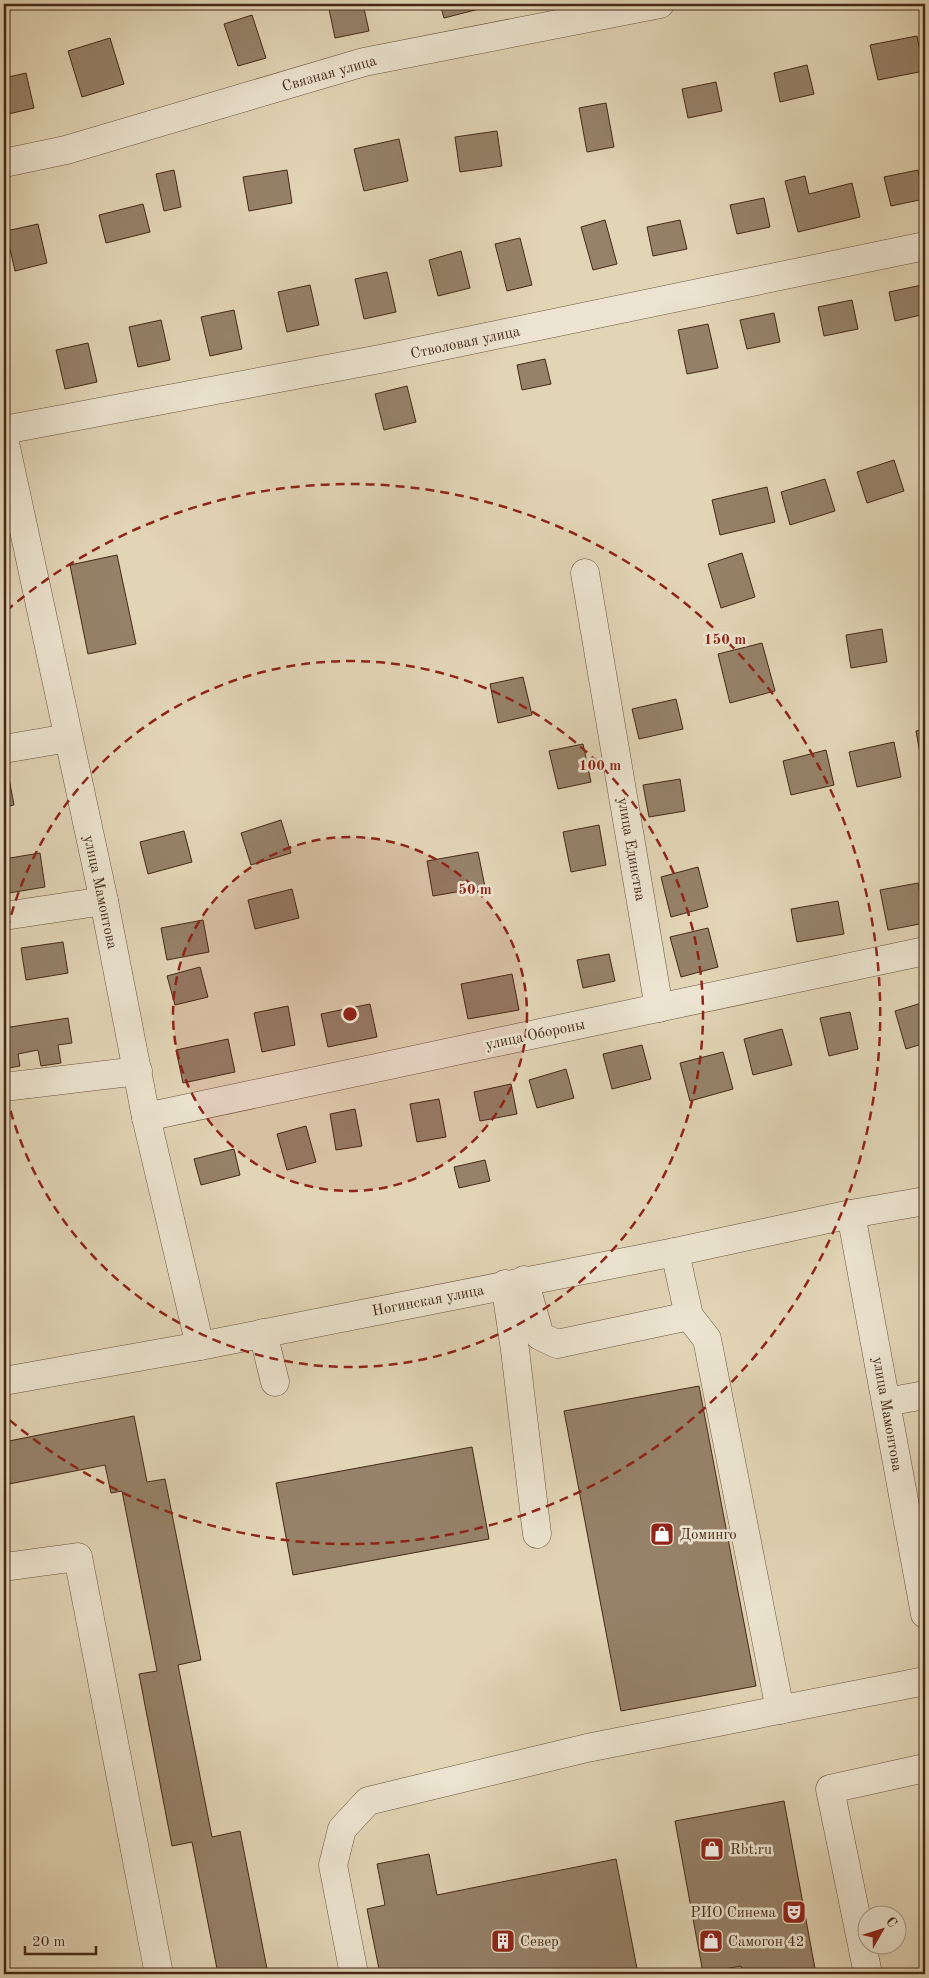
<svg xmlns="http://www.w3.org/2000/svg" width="929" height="1978" font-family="'Old Standard TT',serif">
  <rect width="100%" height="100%" fill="#e2d5b6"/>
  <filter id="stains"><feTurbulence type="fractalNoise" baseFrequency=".004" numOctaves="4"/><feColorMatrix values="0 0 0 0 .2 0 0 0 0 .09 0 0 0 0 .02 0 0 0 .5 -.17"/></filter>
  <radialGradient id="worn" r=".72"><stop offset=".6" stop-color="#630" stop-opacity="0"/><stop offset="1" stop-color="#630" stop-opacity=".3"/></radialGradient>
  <!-- building -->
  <g fill="#968269" stroke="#442816">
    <path d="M 352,4 L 363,4 L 369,31 L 335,38 L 329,9 Z"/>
    <path d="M 440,4 L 491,4 L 491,6 L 444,18 Z"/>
    <path d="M 252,15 L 266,58 L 238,66 L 224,24 Z"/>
    <path d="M 917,36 L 924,71 L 878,80 L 870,45 Z"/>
    <path d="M 110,38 L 124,84 L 82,97 L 68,51 Z"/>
    <path d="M 807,65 L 814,94 L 780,102 L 774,73 Z"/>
    <path d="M 26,73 L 34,108 L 4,115 L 4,78 Z"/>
    <path d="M 716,82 L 722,111 L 688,118 L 682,89 Z"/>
    <path d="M 606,103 L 614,147 L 587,152 L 579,108 Z"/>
    <path d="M 497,131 L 502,166 L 460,172 L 455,137 Z"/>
    <path d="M 399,139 L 408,181 L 364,191 L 354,149 Z"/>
    <path d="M 174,170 L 181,207 L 164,211 L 156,174 Z"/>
    <path d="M 287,170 L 292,203 L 249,211 L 243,177 Z"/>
    <path d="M 918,170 L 924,199 L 891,206 L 884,177 Z"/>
    <path d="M 805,176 L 809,194 L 852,183 L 860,217 L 798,232 L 785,181 Z"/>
    <path d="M 764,198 L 770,227 L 737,234 L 730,205 Z"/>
    <path d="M 143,204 L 150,232 L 106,243 L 99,215 Z"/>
    <path d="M 605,220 L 617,264 L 593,270 L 581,227 Z"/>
    <path d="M 680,220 L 687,249 L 653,256 L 647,227 Z"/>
    <path d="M 38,224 L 47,263 L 15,271 L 6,231 Z"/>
    <path d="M 520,238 L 532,285 L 507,291 L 495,244 Z"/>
    <path d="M 461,251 L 470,288 L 438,296 L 429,260 Z"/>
    <path d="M 387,272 L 396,312 L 364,319 L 355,279 Z"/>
    <path d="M 310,285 L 319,325 L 287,332 L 278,292 Z"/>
    <path d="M 922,285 L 925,299 L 925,314 L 895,321 L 889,292 Z"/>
    <path d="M 852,300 L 858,329 L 824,336 L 818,307 Z"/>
    <path d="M 234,310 L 242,349 L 210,356 L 201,317 Z"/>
    <path d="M 774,313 L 780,342 L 747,349 L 740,320 Z"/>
    <path d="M 161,320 L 170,360 L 138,367 L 129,327 Z"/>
    <path d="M 708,324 L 718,368 L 687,374 L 678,330 Z"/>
    <path d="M 88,343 L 97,382 L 65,389 L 56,350 Z"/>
    <path d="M 545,359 L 551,384 L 522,390 L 517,365 Z"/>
    <path d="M 407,386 L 416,422 L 384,430 L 375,394 Z"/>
    <path d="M 894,460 L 904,491 L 867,503 L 857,472 Z"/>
    <path d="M 825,479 L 835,511 L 790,525 L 781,492 Z"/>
    <path d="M 767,487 L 775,522 L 720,535 L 712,500 Z"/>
    <path d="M 742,553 L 755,597 L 721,608 L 708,564 Z"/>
    <path d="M 117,555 L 136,644 L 88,654 L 70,565 Z"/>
    <path d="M 882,629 L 887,662 L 851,668 L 846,635 Z"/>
    <path d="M 762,643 L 775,691 L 730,703 L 718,654 Z"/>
    <path d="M 523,677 L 532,715 L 498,723 L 490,684 Z"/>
    <path d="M 676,699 L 683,729 L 639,739 L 632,709 Z"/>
    <path d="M 925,729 L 925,765 L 922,765 L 916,731 Z"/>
    <path d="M 894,742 L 901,777 L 857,787 L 849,752 Z"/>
    <path d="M 583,744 L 591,782 L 558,789 L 549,751 Z"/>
    <path d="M 826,750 L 834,785 L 791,795 L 783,761 Z"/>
    <path d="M 8,773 L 14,805 L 4,807 L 4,774 Z"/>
    <path d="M 680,779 L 685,811 L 649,817 L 643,785 Z"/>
    <path d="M 281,820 L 291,853 L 251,865 L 241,833 Z"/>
    <path d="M 599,825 L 606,865 L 571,872 L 563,832 Z"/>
    <path d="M 184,831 L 192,862 L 148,874 L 140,842 Z"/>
    <path d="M 478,852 L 485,887 L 433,896 L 427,861 Z"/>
    <path d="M 40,853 L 45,887 L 9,893 L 4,859 Z"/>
    <path d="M 698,867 L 708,907 L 671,917 L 661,877 Z"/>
    <path d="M 918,883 L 925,923 L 888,930 L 880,890 Z"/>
    <path d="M 292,889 L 299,918 L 255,929 L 248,900 Z"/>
    <path d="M 838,901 L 844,934 L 797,942 L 791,909 Z"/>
    <path d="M 203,920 L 209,952 L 167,960 L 161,928 Z"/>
    <path d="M 708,928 L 718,967 L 681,977 L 670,937 Z"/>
    <path d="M 63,942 L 68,973 L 26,980 L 21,948 Z"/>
    <path d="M 609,954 L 615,981 L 583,988 L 577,960 Z"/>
    <path d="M 200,967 L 208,997 L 175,1005 L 167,976 Z"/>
    <path d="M 512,974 L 519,1010 L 468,1019 L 461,984 Z"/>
    <path d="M 925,1002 L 925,1043 L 906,1049 L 895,1011 Z"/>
    <path d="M 370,1004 L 377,1037 L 328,1047 L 321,1014 Z"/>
    <path d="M 288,1006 L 295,1045 L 262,1052 L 254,1013 Z"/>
    <path d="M 850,1012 L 858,1049 L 829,1056 L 820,1018 Z"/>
    <path d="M 68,1018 L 72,1043 L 58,1045 L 61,1063 L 41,1066 L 38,1050 L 18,1054 L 20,1066 L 4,1069 L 4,1028 Z"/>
    <path d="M 782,1029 L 792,1065 L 753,1075 L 744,1039 Z"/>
    <path d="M 228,1039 L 235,1072 L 183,1083 L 176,1050 Z"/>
    <path d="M 642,1045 L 651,1079 L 612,1089 L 603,1054 Z"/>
    <path d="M 723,1052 L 733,1089 L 690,1101 L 680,1063 Z"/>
    <path d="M 566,1069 L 574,1098 L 537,1108 L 529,1080 Z"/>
    <path d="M 511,1084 L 517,1114 L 480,1121 L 474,1092 Z"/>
    <path d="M 439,1099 L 446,1137 L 417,1142 L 410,1104 Z"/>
    <path d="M 355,1109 L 362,1146 L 336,1150 L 330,1114 Z"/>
    <path d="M 306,1126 L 316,1162 L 287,1170 L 277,1134 Z"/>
    <path d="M 234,1149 L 240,1175 L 201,1185 L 194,1159 Z"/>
    <path d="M 485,1160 L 490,1181 L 459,1188 L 454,1167 Z"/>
    <path d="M 699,1386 L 756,1686 L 621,1711 L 564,1411 Z"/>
    <path d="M 134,1416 L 147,1482 L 165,1479 L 201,1660 L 178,1665 L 212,1837 L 240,1831 L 268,1974 L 218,1974 L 192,1842 L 172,1846 L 139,1674 L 157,1671 L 122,1491 L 111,1493 L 105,1465 L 4,1485 L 4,1442 Z"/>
    <path d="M 472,1447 L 489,1539 L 293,1575 L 276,1483 Z"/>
    <path d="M 784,1801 L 816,1974 L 743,1974 L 741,1966 L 703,1973 L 675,1821 Z"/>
    <path d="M 429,1854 L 437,1895 L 616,1859 L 638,1974 L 380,1974 L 367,1909 L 385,1905 L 377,1864 Z"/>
  </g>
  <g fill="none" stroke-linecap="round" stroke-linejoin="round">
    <!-- minor casing -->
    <g stroke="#6c533e" stroke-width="29">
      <g id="minor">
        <path d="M 4,163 L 66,150 L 364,62 L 660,4"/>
        <path d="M 4,430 L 380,359 L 925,246"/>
        <path d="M 4,438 L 104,901 L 146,1117 L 200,1346"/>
        <path d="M 585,573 L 659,1008"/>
        <path d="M 4,749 L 68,738"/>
        <path d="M 4,916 L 104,901"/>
        <path d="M 4,1087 L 138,1071"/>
        <path d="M 146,1117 L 925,951"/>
        <path d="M 851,1214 L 925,1614"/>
        <path d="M 675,1252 L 689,1316 L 707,1339 L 780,1710"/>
        <path d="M 524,1280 L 540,1336 L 557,1344 L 689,1316"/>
        <path d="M 505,1284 L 515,1350 L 537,1534"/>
        <path d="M 263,1333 L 275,1382"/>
        <path d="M 4,1381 L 200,1346 L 675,1252 L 851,1214 L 925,1201"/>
        <path d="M 886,1402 L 925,1395"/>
        <path d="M 4,1567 L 78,1557 L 159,1974"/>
        <path d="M 354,1974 L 333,1865 L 342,1829 L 368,1801 L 587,1748 L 925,1681"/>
        <path d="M 868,1974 L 830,1789 L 925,1768"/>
      </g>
    </g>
    <!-- minor -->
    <use href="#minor" stroke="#ece4d0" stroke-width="28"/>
  </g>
  <!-- distance rings -->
  <circle cx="350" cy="1014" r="177" fill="#8f2418" fill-opacity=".12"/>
  <g fill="none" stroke="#8f2418" stroke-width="2.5" stroke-dasharray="9 6">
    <circle cx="350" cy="1014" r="177"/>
    <path d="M4 944A353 353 0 1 1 4 1084"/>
    <path d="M6 611A530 530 0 1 1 6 1417"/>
  </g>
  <!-- icons -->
  <defs>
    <g id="shop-square" transform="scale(1.25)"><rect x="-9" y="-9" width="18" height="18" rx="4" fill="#8f2418" stroke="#ece4d0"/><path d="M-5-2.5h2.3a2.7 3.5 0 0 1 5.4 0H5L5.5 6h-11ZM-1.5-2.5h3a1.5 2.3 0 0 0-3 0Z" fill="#fff"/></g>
    <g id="theatre-square" transform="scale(1.25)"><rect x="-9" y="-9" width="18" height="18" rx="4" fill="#8f2418" stroke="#ece4d0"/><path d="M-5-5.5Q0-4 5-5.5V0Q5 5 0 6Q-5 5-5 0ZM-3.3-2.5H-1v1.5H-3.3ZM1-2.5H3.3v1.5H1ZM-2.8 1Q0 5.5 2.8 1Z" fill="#fff"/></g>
    <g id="building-square" transform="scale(1.25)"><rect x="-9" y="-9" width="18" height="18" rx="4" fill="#8f2418" stroke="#ece4d0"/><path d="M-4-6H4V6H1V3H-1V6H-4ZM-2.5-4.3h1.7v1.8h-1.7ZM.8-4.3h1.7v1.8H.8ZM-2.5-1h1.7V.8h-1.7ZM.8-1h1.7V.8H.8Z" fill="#fff"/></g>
  </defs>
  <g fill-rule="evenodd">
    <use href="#shop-square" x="662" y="1534"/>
    <use href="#shop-square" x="712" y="1849"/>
    <use href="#theatre-square" x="794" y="1912"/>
    <use href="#building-square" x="503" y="1941"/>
    <use href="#shop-square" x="711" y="1941"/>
  </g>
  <g text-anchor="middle" stroke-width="5" stroke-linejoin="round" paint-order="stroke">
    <!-- street labels -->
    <g font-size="15" fill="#442816" stroke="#ece4d0">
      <text transform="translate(329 73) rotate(-16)" y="5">Связная улица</text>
      <text transform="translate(465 342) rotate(-12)" y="5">Стволовая улица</text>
      <text transform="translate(632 849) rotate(80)" y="5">улица Единства</text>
      <text transform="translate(101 892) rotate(78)" y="5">улица Мамонтова</text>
      <text transform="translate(535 1034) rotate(-12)" y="5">улица Обороны</text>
      <text transform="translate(428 1300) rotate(-11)" y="5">Ногинская улица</text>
      <text transform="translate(888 1414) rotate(80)" y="5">улица Мамонтова</text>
    </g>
    <!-- poi labels -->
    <g font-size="15" fill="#442816" stroke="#ece4d0" text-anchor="start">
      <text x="680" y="1539">Доминго</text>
      <text x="730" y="1854">Rbt.ru</text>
      <text x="776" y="1917" text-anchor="end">РИО Синема</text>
      <text x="520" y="1946">Север</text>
      <text x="728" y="1946">Самогон 42</text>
    </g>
  </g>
  <circle cx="350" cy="1014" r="8" fill="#8f2418" stroke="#ece4d0" stroke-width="2.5"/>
  <g font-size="15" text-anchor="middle" font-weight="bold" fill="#8f2418" stroke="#ece4d0" stroke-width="5" stroke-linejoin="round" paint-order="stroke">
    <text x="725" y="644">150 m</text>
    <text x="600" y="770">100 m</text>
    <text x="475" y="894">50 m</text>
  </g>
  <!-- margin -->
  <rect width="929" height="1978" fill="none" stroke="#e2d5b6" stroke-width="20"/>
  <rect x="5" y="5" width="919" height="1968" fill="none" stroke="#442816" stroke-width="2.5"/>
  <rect x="10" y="10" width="909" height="1958" fill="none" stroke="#442816"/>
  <!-- north arrow -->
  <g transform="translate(882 1930) rotate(51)"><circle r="24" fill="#ece4d0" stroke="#a99986"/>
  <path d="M0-4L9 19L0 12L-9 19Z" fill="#8f2418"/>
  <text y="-8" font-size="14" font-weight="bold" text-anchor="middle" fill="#442816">С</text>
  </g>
  <!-- scale -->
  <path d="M25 1946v8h71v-8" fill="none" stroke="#442816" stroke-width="2.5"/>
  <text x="32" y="1946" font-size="15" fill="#442816" stroke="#ece4d0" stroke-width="4" paint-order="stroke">20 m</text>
  <rect width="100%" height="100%" filter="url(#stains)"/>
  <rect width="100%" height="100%" fill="url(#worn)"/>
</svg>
